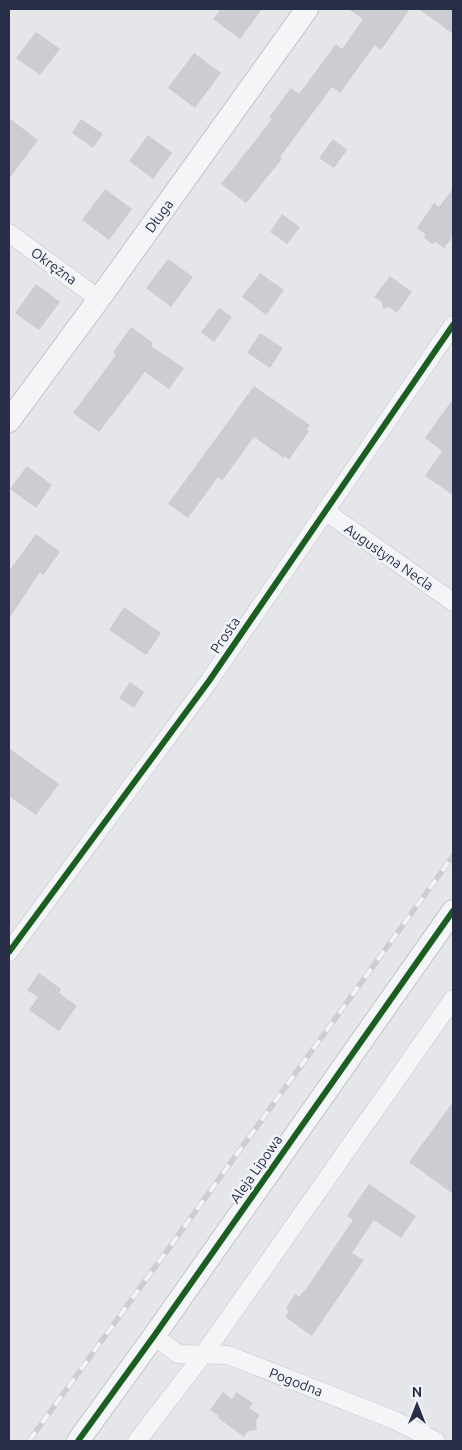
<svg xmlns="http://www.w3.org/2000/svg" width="462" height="1450" font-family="Ubuntu,sans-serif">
  <rect width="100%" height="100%" fill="#e5e6ea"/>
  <!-- building -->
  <g fill="#cccdd2">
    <path d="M 221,9 L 262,9 L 240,39 L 213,19 Z"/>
    <path d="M 348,9 L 410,9 L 381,50 L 375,45 L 340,93 L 332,87 L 280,157 L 282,159 L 246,203 L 221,184 L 272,119 L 269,117 L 291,88 L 299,94 L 336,44 L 342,49 L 363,19 Z"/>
    <path d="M 419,9 L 453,9 L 453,34 Z"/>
    <path d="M 36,32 L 60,49 L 40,75 L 16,58 Z"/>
    <path d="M 194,53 L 221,73 L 195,108 L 168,88 Z"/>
    <path d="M 9,118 L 38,140 L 9,179 Z"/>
    <path d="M 81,119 L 103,134 L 93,148 L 72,133 Z"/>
    <path d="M 148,135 L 172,153 L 153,179 L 129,161 Z"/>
    <path d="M 333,139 L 347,150 L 334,168 L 319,158 Z"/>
    <path d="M 453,188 L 453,236 L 444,248 L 436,242 L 432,244 L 424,238 L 425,234 L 417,228 L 434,203 L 439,207 Z"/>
    <path d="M 105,189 L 132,209 L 109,240 L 82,220 Z"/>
    <path d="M 282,214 L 300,227 L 287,244 L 270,232 Z"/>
    <path d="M 168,259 L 193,277 L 171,307 L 146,288 Z"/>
    <path d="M 260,273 L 284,290 L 266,315 L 242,297 Z"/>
    <path d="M 390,276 L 412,292 L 397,313 L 389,307 L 383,309 L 382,302 L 374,297 Z"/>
    <path d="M 36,284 L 60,302 L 39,330 L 15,313 Z"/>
    <path d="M 219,308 L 232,317 L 214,342 L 201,332 Z"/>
    <path d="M 131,327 L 153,343 L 151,346 L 184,368 L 169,389 L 145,372 L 99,432 L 73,413 L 116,355 L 113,352 Z"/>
    <path d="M 260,333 L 283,348 L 270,368 L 247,353 Z"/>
    <path d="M 254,386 L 310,425 L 307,430 L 309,431 L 289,460 L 285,456 L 284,458 L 254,437 L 222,481 L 218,477 L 188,518 L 168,504 Z"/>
    <path d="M 453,399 L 453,495 L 425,476 L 442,451 L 425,438 Z"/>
    <path d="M 27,466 L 52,485 L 36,508 L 10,489 Z"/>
    <path d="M 36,534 L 60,552 L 43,575 L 40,572 L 9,619 L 9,571 Z"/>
    <path d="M 124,607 L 161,633 L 146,655 L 109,630 Z"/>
    <path d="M 130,682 L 144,692 L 134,708 L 119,698 Z"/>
    <path d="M 9,748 L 59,784 L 36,815 L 9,796 Z"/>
    <path d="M 39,973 L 61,989 L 59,993 L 77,1006 L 59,1031 L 29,1010 L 38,997 L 27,990 Z"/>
    <path d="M 453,1102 L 453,1194 L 409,1162 Z"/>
    <path d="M 369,1184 L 416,1216 L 401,1238 L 374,1220 L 352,1253 L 364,1260 L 312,1336 L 285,1317 L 289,1311 L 286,1308 L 295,1294 L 299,1297 L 303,1291 L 304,1292 L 353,1220 L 347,1216 Z"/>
    <path d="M 223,1392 L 232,1399 L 236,1392 L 253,1403 L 249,1408 L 260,1415 L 256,1421 L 257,1430 L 248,1431 L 244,1437 L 218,1418 L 219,1416 L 210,1410 Z"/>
  </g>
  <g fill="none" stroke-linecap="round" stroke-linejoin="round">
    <!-- minor casing -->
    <g stroke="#c2c3c8" stroke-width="19">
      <g id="minor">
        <path d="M 9,233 L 99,299"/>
        <path d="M 325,511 L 453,602"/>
        <path d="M 9,952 L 209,681 L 453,325"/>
        <path d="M 154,1336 L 178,1354 L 228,1355 L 394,1420 L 436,1441"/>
        <path d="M 137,1441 L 203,1355 L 453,999"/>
      </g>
    </g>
    <!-- tertiary casing -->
    <g stroke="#c2c3c8" stroke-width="24">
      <g id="tertiary">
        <path d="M 9,421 L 99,299 L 307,9"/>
        <path d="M 78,1441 L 154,1336 L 453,911"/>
      </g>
    </g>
    <!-- minor -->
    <use href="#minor" stroke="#f4f5f7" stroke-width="18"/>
    <!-- tertiary -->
    <use href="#tertiary" stroke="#f4f5f7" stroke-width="22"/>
    <!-- rail casing -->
    <g stroke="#cdced2" stroke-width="5.5">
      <path id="rail" d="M 29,1441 L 453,856"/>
    </g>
    <!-- rail -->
    <use href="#rail" stroke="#f3f4f9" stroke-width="4" stroke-dasharray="11" stroke-linecap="butt"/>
    <!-- cycleway casing -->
    <g stroke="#f3f4f9" stroke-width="9">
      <g id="cycleway">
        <path d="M 9,952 L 209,681 L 453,325"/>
        <path d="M 78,1441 L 154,1336 L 453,911"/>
      </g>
    </g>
    <!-- cycleway -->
    <use href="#cycleway" stroke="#1b5e20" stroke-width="6"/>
  </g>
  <g text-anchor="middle" stroke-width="5" stroke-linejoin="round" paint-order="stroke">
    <!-- street labels -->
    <g font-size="14" fill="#282e47" stroke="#f3f4f9">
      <text transform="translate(159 216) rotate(-54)" y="5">Długa</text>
      <text transform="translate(54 266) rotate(36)" y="5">Okrężna</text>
      <text transform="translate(389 557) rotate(35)" y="5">Augustyna Necla</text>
      <text transform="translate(225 635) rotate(-56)" y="5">Prosta</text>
      <text transform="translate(256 1169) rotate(-55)" y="5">Aleja Lipowa</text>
      <text transform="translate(296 1382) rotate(21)" y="5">Pogodna</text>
    </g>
  </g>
  <!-- border -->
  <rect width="462" height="1450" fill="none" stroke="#282e47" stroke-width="20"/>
  <!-- north arrow -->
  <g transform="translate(417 1405)" stroke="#f3f4f9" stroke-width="4" paint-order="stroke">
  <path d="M0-4L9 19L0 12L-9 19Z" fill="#282e47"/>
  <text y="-8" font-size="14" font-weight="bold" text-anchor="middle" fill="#282e47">N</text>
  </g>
</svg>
